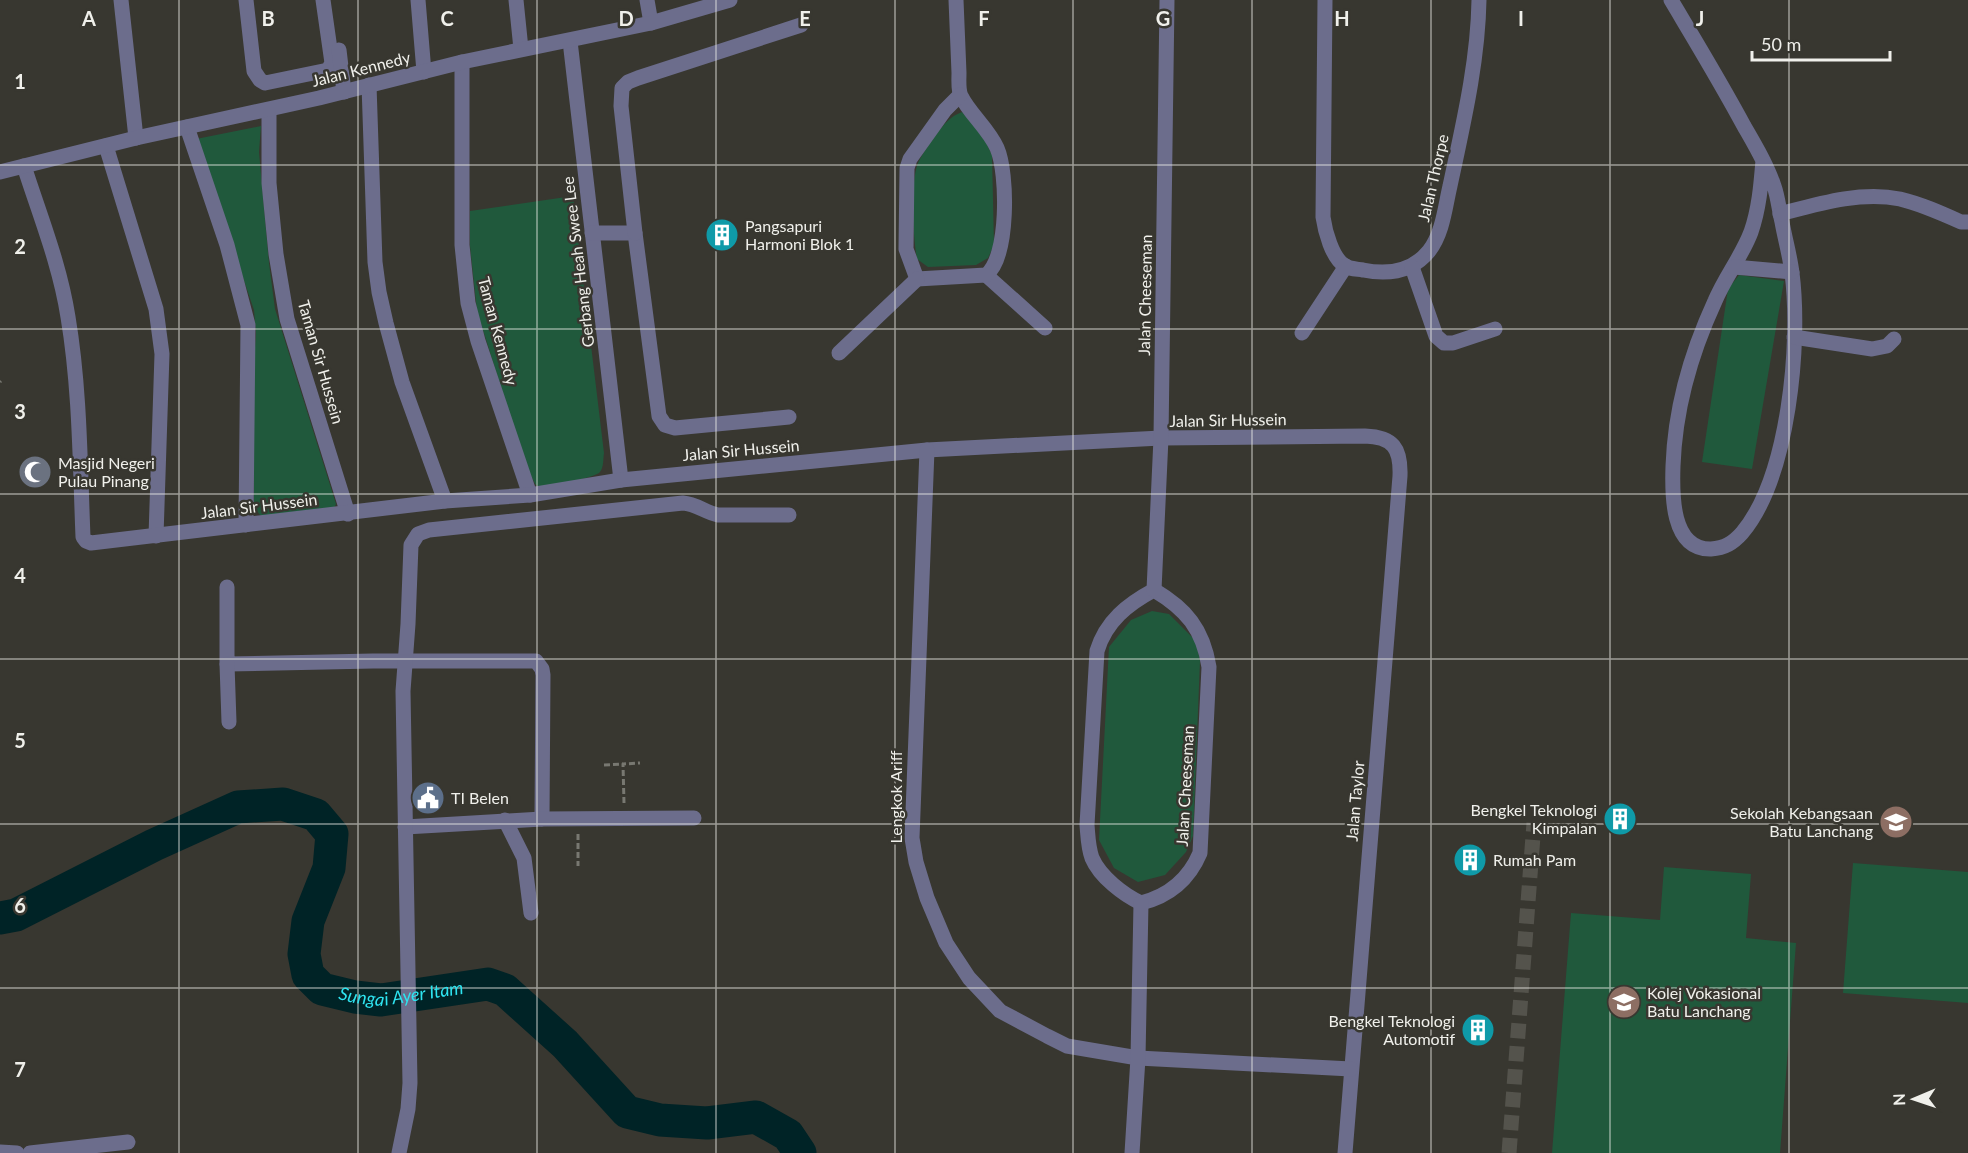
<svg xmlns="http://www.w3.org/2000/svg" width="1968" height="1153" font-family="Lato,sans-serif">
  <rect width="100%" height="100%" fill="#383730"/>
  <!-- green -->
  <g fill="#20593c">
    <path d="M 962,112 L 981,132 L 992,155 L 994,245 L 988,258 L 976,265 L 928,267 L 917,259 C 913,238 910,183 918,163 C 923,152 931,142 938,132 C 945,123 951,116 962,112 Z"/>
    <path d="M 261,126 L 259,152 L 269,263 L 275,309 L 336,504 L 334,508 L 266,518 L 260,515 L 254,507 L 253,374 L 256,334 L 254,310 L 196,139 Z"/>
    <path d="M 573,196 L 604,453 C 603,459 604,467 600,472 C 595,478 550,486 540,488 L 535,484 L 525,463 L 477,311 L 470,246 L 470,211 Z"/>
    <path d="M 1739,275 L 1784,281 L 1752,469 L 1702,462 L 1728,289 Z"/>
    <path d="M 1152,611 L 1169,614 L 1196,641 L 1200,661 L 1193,836 L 1186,852 L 1165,875 L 1138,882 L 1114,868 L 1099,840 L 1109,647 L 1131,620 Z"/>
    <path d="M 1853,863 L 1968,872 L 1968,1003 L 1843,993 Z"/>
    <path d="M 1664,867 L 1751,874 L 1746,938 L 1796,943 L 1780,1153 L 1552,1153 L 1571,913 L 1660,920 Z"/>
  </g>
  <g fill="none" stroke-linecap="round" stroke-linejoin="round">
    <!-- river -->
    <path stroke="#002326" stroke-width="33" id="s1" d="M 0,918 L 16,915 L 154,845 L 238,807 L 283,804 L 316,815 L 332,834 L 329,868 L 308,921 L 304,954 L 308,975 L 322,989 L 355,997 L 381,1000 L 488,984 L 505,990 L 565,1044 L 627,1112 L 660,1120 L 707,1123 L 756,1117 L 788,1135 L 800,1153"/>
    <!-- minor-tunnel -->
    <path stroke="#54534c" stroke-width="15" stroke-dasharray="15 8" stroke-linecap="butt" d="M 1509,1153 L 1534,823"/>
    <!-- path -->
    <g stroke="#787871" stroke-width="3" stroke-dasharray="6 3" stroke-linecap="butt">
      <path d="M 0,382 L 1,381"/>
      <path d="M 604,765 L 623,764"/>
      <path d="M 624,803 L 623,764 L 640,763"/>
      <path d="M 578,834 L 578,866"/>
    </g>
    <!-- minor -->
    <g stroke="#6c6d8c" stroke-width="15">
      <path d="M 121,0 L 136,138"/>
      <path d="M 246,0 L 254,71 L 260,80 L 265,83 L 328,70 L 332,63 L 323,0"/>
      <path d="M 418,0 L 424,72"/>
      <path d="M 516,0 L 521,49"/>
      <path d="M 647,0 L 651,23"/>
      <path d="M 1325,0 L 1323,217 C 1325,231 1332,258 1345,266 C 1350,269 1357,269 1363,270 C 1388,275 1412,272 1429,251 C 1443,233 1445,207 1450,186 C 1463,125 1478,62 1479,0"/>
      <path d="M 1671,0 C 1696,42 1721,83 1744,126 C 1755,145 1767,165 1774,186 C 1778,197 1779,210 1782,222 C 1785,239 1790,256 1792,273 C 1801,343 1789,477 1742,533 C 1733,543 1725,548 1711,549 C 1671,550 1672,494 1673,466 C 1675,408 1691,353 1715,301 C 1725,277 1742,256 1751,232 C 1759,209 1761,185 1763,160"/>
      <path d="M 570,41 L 621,480"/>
      <path d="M 339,50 L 344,92"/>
      <path d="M 462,62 L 462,245 L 468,303 L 478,341 L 530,495"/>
      <path d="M 369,85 L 375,262 L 379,292 L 386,323 L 402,382 L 445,501"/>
      <path d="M 269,110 L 269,183 L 276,254 L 287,319 L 348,514"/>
      <path d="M 187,127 L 227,245 L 248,325 L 246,525"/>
      <path d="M 106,146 L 156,309 L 162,354 L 156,536"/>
      <path d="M 24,166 C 40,216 60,265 68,317 C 80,389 80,464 83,537 L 86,541 L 91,543 L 445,501 L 530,495 L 621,480 L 927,450 L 1161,438 L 1365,436 C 1393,437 1401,448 1400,476 L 1345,1153"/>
      <path d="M 0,172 L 136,138 L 319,98 L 462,62 L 651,23 L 730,0"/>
      <path d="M 1780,214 C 1818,204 1860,191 1900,199 C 1921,204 1941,213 1961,222 L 1968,222"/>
      <path d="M 592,233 L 635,233 L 659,416 L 665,425 L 675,428 L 789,417"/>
      <path d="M 635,233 L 621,106 L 622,88 L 628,82 L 638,78 L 801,25"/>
      <path d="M 1412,267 L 1436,336 L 1444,343 L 1453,343 L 1495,329"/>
      <path d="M 1734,267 L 1792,272"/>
      <path d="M 986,275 L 1045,328"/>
      <path d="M 917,279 L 986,275 C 1009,258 1008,173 997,148 C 988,128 969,113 961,96 C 958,90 959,80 959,73 C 958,49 957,24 956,0"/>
      <path d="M 917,279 L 906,249 L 907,168 L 910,159 L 945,110 L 960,95"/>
      <path d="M 1302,333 L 1346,266"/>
      <path d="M 1794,337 L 1872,349 L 1887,346 L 1894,339"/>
      <path d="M 839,353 L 917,279"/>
      <path d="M 927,450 L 912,838 L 916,862 L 927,898 L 946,943 L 969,978 L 1000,1011 L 1047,1036 L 1067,1046 L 1138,1058 L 1351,1069"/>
      <path d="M 227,587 L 227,664 L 373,661 L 536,661 L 542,669 L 543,675 L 542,819"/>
      <path d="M 1154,590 C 1186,609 1203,629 1209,667 L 1200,853 C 1189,879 1169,896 1141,903 C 1124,895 1100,877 1092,858 C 1088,847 1088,836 1087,825 L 1097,651 C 1106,621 1128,604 1154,590 Z"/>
      <path d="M 1154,590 L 1161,438 L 1167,0"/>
      <path d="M 227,664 L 229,722"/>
      <path d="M 505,820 L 524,858 L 531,913"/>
      <path d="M 405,827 L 542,819 L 694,818"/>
      <path d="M 0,1152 L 17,1153"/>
      <path d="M 30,1153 L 128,1142"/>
      <path d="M 399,1153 L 408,1109 L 410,1083 L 403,691 L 408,624 L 411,545 L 418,534 L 429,530 L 683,503 C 696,504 705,512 718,515 L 789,515"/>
      <path d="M 1132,1153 L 1138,1058 L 1141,903"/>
    </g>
  </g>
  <!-- grid -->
  <path fill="none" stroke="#f0f0eb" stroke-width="1.5" stroke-opacity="0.55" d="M 179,0 L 179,1153M 358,0 L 358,1153M 537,0 L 537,1153M 716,0 L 716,1153M 895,0 L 895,1153M 1073,0 L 1073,1153M 1252,0 L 1252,1153M 1431,0 L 1431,1153M 1610,0 L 1610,1153M 1789,0 L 1789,1153M 0,165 L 1968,165M 0,329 L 1968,329M 0,494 L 1968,494M 0,659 L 1968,659M 0,824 L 1968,824M 0,988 L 1968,988"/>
  <!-- icons -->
  <defs>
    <g id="building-disc" transform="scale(1.725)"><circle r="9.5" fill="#0f9aa8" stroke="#383730"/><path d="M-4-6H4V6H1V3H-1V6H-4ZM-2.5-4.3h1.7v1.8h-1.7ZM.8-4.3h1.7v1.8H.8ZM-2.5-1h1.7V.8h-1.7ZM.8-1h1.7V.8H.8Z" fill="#fff"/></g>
    <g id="mosque-disc" transform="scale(1.725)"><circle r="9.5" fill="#6b7280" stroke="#383730"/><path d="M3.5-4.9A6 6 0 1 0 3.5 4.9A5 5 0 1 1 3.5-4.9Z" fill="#fff"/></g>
    <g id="civic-disc" transform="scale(1.725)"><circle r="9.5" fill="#5c6f8a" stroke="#383730"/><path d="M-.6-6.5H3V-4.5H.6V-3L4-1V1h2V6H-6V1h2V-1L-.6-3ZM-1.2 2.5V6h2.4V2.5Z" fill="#fff"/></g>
    <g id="school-disc" transform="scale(1.725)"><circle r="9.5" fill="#8d6e63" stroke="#383730"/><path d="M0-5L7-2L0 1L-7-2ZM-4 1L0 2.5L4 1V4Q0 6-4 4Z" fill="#fff"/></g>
    <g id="university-disc" transform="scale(1.725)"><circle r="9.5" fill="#8d6e63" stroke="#383730"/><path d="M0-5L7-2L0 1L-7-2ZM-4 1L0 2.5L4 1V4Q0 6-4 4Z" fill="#fff"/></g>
  </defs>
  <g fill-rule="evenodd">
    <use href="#building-disc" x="722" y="235"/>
    <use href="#mosque-disc" x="35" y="472"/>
    <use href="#civic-disc" x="428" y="798"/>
    <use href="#building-disc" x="1620" y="819"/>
    <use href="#school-disc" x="1896" y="822"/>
    <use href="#building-disc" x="1470" y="860"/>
    <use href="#university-disc" x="1624" y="1002"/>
    <use href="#building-disc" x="1478" y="1030"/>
  </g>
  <g text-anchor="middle" stroke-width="5" stroke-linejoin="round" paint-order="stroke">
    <!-- street labels -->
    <g font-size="16" fill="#f0f0eb" stroke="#383730">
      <text transform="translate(361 69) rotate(-14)" y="6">Jalan Kennedy</text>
      <text transform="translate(1433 178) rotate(-77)" y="6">Jalan Thorpe</text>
      <text transform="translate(578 262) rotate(-97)" y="6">Gerbang Heah Swee Lee</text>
      <text transform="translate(1145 295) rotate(-89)" y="6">Jalan Cheeseman</text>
      <text transform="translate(498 331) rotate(75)" y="6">Taman Kennedy</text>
      <text transform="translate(321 362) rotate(74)" y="6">Taman Sir Hussein</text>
      <text transform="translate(1228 420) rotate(-1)" y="6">Jalan Sir Hussein</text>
      <text transform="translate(741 450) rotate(-5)" y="6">Jalan Sir Hussein</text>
      <text transform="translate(259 506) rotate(-7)" y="6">Jalan Sir Hussein</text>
      <text transform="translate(1185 786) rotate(-87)" y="6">Jalan Cheeseman</text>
      <text transform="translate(896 797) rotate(-90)" y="6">Lengkok Ariff</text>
      <text transform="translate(1355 801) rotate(-85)" y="6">Jalan Taylor</text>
    </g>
    <!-- poi labels -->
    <g font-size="16" fill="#f0f0eb" stroke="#383730" text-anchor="start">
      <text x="745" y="232">Pangsapuri<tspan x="745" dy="18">Harmoni Blok 1</tspan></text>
      <text x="58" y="469">Masjid Negeri<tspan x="58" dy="18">Pulau Pinang</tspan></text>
      <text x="451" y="804">TI Belen</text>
      <text x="1597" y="816" text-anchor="end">Bengkel Teknologi<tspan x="1597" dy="18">Kimpalan</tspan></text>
      <text x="1873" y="819" text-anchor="end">Sekolah Kebangsaan<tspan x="1873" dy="18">Batu Lanchang</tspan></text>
      <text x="1493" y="866">Rumah Pam</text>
      <text x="1647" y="999">Kolej Vokasional<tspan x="1647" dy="18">Batu Lanchang</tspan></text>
      <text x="1455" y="1027" text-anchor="end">Bengkel Teknologi<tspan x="1455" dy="18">Automotif</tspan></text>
    </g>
    <!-- water labels -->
    <g font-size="18" font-style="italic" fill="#2ee4f0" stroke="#383730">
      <text dy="6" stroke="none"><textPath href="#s1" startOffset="614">Sungai Ayer Itam</textPath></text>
    </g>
  </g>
  <g font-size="20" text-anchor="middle" font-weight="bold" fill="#f0f0eb" stroke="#383730" stroke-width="5" stroke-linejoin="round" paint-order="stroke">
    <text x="89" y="26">A</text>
    <text x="268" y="26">B</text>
    <text x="447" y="26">C</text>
    <text x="626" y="26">D</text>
    <text x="805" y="26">E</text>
    <text x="984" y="26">F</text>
    <text x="1163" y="26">G</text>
    <text x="1342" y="26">H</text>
    <text x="1521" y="26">I</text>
    <text x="1700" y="26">J</text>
    <text x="20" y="89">1</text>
    <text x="20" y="254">2</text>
    <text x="20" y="419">3</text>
    <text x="20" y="583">4</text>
    <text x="20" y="748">5</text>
    <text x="20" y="913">6</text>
    <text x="20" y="1077">7</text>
  </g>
  <!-- north arrow -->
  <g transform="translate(1914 1099) rotate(268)" stroke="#383730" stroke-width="4.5" paint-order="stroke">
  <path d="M0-4.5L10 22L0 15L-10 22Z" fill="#f0f0eb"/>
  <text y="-9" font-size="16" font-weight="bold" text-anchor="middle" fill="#f0f0eb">N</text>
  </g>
  <!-- scale -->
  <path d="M1752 51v9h138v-9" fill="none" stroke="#f0f0eb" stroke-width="3"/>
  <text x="1761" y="51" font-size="18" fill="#f0f0eb" stroke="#383730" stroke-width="4.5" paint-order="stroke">50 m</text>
</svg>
